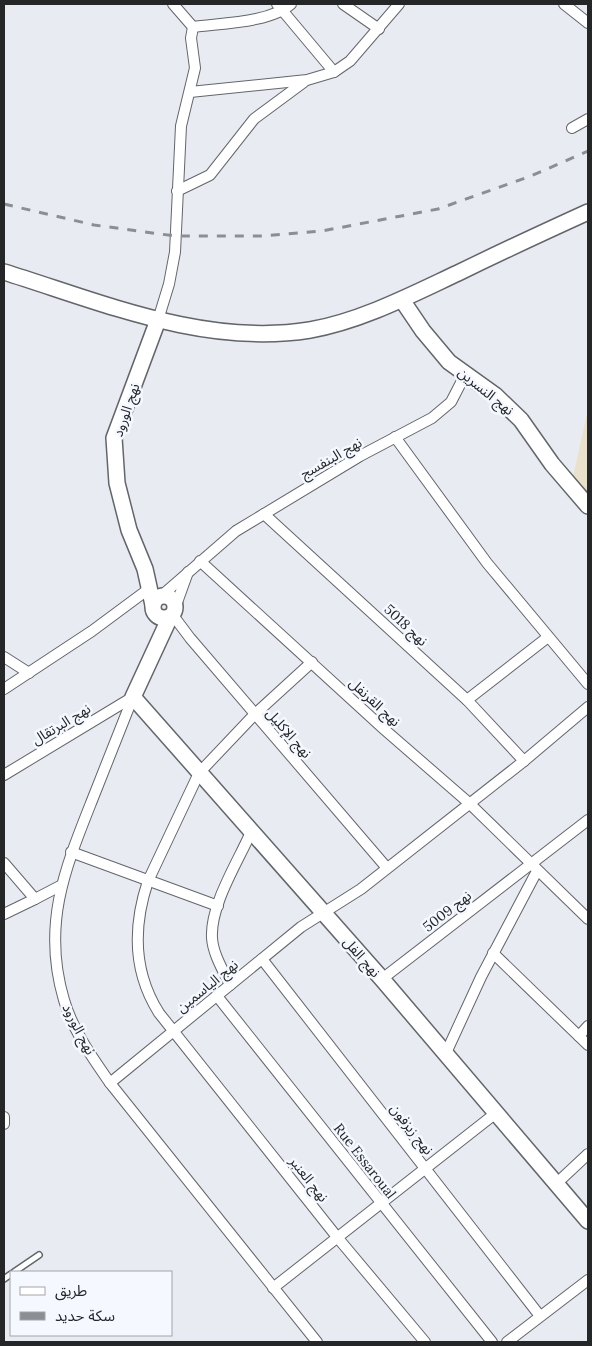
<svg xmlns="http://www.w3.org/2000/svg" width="592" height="1346" font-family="Lora,'Noto Sans Arabic',serif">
  <rect width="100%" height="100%" fill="#e8ecf2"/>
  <!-- industrial -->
  <path fill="#e9e1cc" d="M 588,409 L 588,494 L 573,477 Z"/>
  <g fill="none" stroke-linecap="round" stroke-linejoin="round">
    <!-- lane casing -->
    <g stroke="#62666b" stroke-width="8">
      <g id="lane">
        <path d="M 14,1272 L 39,1255"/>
        <path d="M 4,1279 L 11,1274"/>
      </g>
    </g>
    <!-- street casing -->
    <g stroke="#62666b" stroke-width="12">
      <g id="street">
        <path d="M 173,4 L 193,27 C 221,23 270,23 291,4"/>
        <path d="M 277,4 L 334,72"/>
        <path d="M 343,4 L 379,29"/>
        <path d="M 564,4 L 588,23"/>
        <path d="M 190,92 L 307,80 L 334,72 L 350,61 L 399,4"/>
        <path d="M 572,128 L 588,119"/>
        <path d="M 177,191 L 210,175 L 254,119 L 304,82"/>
        <path d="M 158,320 L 169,284 L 175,252 L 181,126 L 195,68 L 191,38 L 193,27"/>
        <path d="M 395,437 L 487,563 L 588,684"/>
        <path d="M 264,514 L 467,700 L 524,761"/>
        <path d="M 200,561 L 385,730 L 469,803 L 588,919"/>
        <path d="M 160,597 L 236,531 L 360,456 L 432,418 L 451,402 L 466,373"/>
        <path d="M 175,608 L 188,572"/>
        <path d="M 172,614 L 190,638 L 387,868"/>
        <path d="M 4,657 L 29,673"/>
        <path d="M 312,662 L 255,714 L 199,773 L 148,881 C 133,926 133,972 159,1013 L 337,1237 L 425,1342"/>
        <path d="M 4,689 L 92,631 L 150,588"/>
        <path d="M 133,697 C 119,732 105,767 91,803 C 64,871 42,926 64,1000 C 73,1031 92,1057 110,1083 L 317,1342"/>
        <path d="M 467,700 L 548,637"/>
        <path d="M 4,775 L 133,697"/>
        <path d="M 71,852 L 218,906"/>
        <path d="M 4,863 L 35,899 L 60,886"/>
        <path d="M 4,914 L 35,899"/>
        <path d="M 493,953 L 588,1045"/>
        <path d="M 262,959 L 540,1316"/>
        <path d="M 382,979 L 588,820"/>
        <path d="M 230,985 C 223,970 213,954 212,938 C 210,905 238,862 251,832"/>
        <path d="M 217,996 L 492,1342"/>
        <path d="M 579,1036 L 588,1026"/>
        <path d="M 446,1053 L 481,977 L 537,871"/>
        <path d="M 110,1083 L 301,927 L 361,889 L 524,761 L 588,707"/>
        <path d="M 4,1117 L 4,1124"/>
        <path d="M 557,1183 L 588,1154"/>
        <path d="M 273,1288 L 496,1113"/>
        <path d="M 507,1342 L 588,1280"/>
      </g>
    </g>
    <!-- secondary casing -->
    <g stroke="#62666b" stroke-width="18">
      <g id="secondary">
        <path d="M 4,272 C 101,302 205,347 310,330 C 361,321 411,295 458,273 C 501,252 544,232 588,212"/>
        <path d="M 402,300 L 423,331 L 449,362 L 495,395 L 521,420 L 552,464 L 588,506"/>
        <circle cx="164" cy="607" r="11"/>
        <path d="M 153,605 L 145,569 L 129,530 L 117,483 L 114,438 L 158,320"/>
        <path d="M 170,617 L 133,697 L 382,979 L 588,1221"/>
      </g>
    </g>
    <!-- lane -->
    <use href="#lane" stroke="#fff" stroke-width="5"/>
    <!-- street -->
    <use href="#street" stroke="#fff" stroke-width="10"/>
    <!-- secondary -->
    <use href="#secondary" stroke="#fff" stroke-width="15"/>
    <!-- rail -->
    <path stroke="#8b8e92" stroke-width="3" stroke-dasharray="9 9" stroke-linecap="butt" d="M 4,204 L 94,225 L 175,236 L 263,236 L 322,231 L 438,209 L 531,176 L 588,151"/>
  </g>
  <g text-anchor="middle" stroke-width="5" stroke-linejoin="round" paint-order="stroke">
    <!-- street labels -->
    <g font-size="14" fill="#242628" stroke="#f5f9ff">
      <text transform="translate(486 391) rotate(39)" y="5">نهج النسرين</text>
      <text transform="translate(126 410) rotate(-71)" y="5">نهج الورود</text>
      <text transform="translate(331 458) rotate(-30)" y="5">نهج البنفسج</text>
      <text transform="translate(406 625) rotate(43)" y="5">نهج 5018</text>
      <text transform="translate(375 702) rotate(43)" y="5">نهج القرنفل</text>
      <text transform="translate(61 724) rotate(-31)" y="5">نهج البرتقال</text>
      <text transform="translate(289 733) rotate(49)" y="5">نهج الإكليل</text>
      <text transform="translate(447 911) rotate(-38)" y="5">نهج 5009</text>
      <text transform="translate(362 957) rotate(49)" y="5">نهج الفل</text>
      <text transform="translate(207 986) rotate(-39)" y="5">نهج الياسمين</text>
      <text transform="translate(79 1029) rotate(63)" y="5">نهج الورود</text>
      <text transform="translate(412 1129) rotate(52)" y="5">نهج زيزفون</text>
      <text transform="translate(365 1161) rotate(52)" y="5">Rue Essaroual</text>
      <text transform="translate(309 1179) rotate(52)" y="5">نهج العنبر</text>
    </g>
  </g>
  <!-- border -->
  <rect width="592" height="1346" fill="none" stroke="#242628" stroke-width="10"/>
  <!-- legend -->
  <rect x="10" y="1271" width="162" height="65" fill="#f5f9ff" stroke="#a1a5a9"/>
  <rect x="20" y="1287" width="25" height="8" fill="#ffffff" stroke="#a1a5a9"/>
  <text x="55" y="1296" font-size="15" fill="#242628">طريق</text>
  <rect x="20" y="1312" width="25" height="8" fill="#8b8e92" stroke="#a1a5a9"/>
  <text x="55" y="1321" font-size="15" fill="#242628">سكة حديد</text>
</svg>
